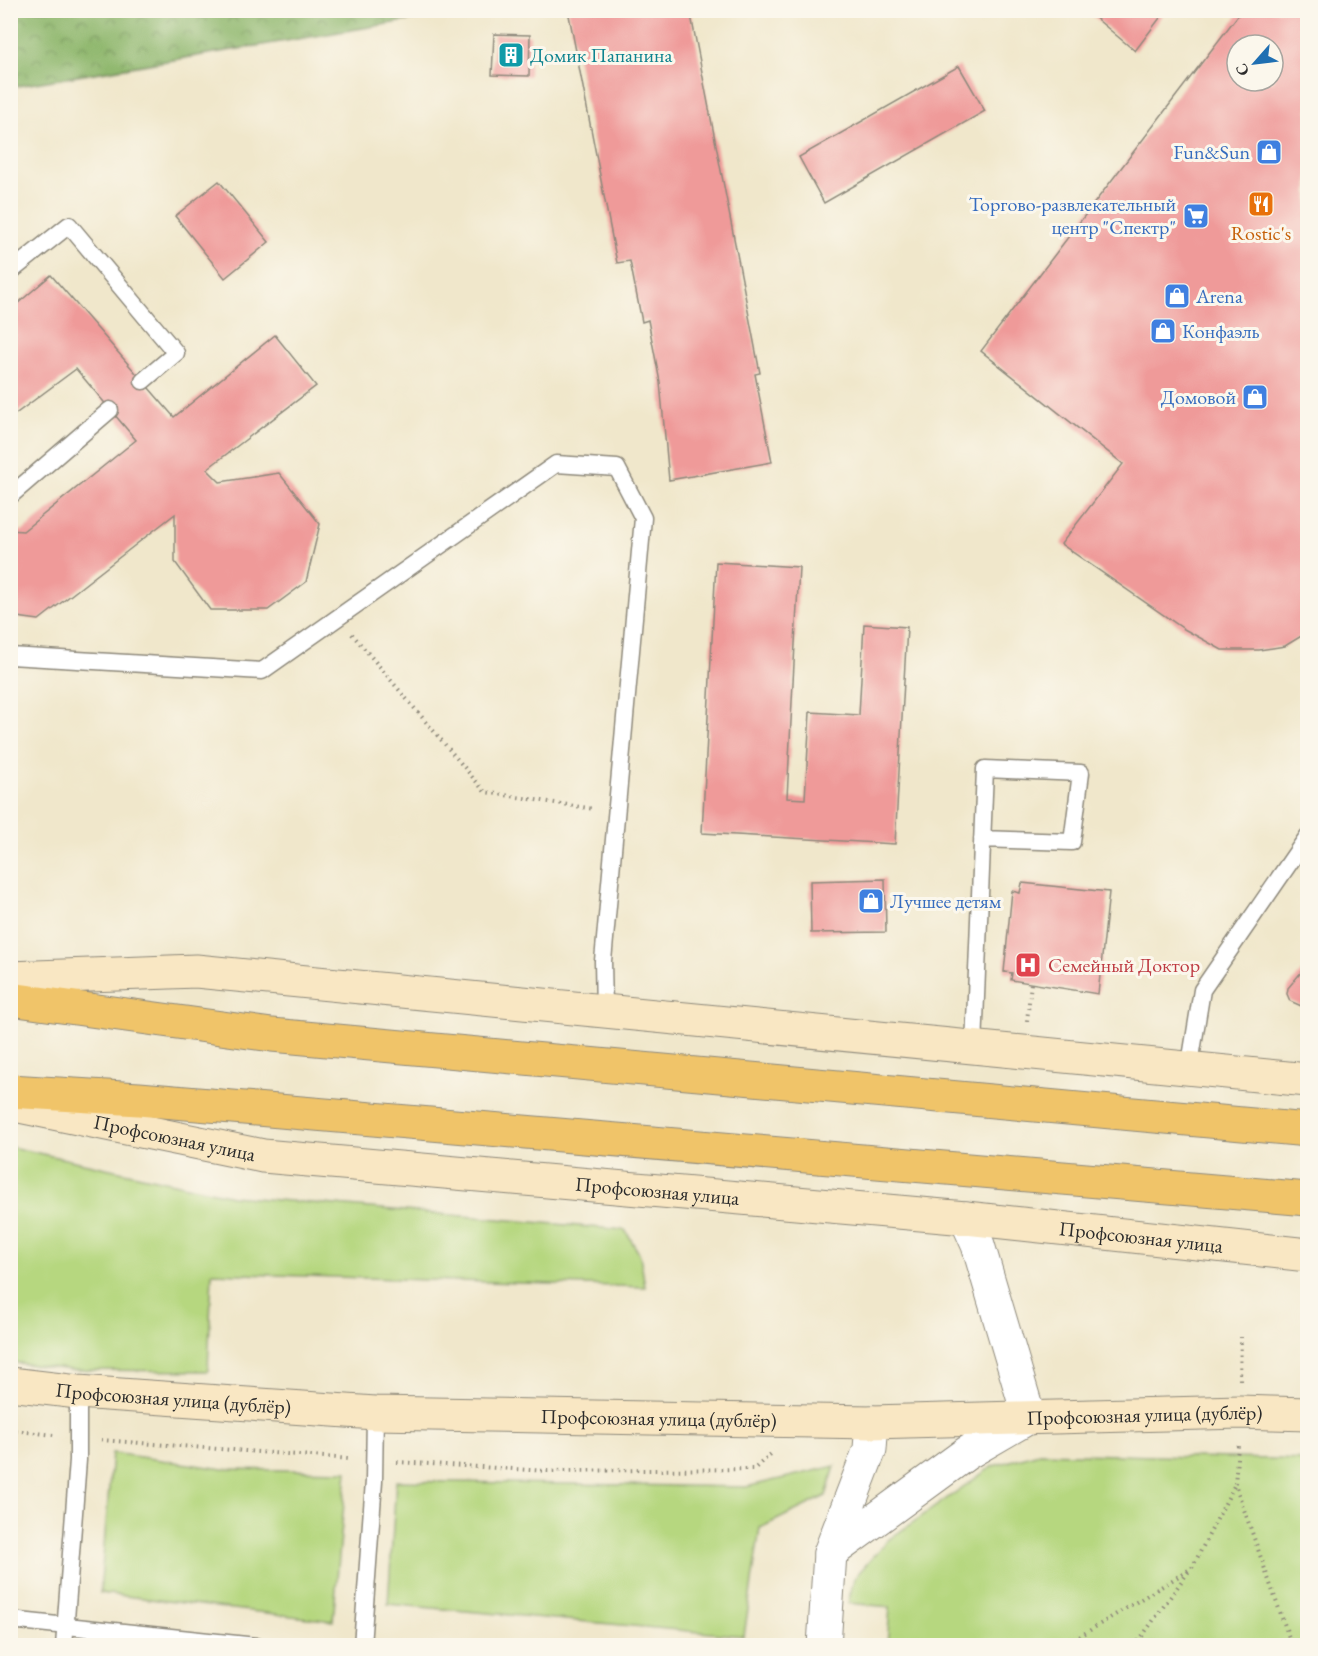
<svg xmlns="http://www.w3.org/2000/svg" width="1318" height="1656" font-family="'EB Garamond',serif">
  <defs>
    <pattern id="forest-crowns" width="20" height="18" patternUnits="userSpaceOnUse" patternTransform="scale(1.5)"><rect width="20" height="18" fill="#90b86e"/><path d="M2 6a3 3 0 1 1 6 0M12 15a3 3 0 1 1 6 0" fill="none" stroke="#76965b"/></pattern>
  </defs>
  <rect width="100%" height="100%" fill="#fbf7ec"/>
  <filter id="ink" filterUnits="userSpaceOnUse"><feTurbulence type="fractalNoise" baseFrequency=".0167" numOctaves="2"/><feDisplacementMap in="SourceGraphic" scale="12" xChannelSelector="R" yChannelSelector="G"/><feConvolveMatrix kernelMatrix="1 2 1 2 8 2 1 2 1" color-interpolation-filters="sRGB"/></filter>
  <filter id="wash" filterUnits="userSpaceOnUse"><feTurbulence type="fractalNoise" baseFrequency=".008" numOctaves="4" result="noise"/><feDisplacementMap in="SourceGraphic" scale="24" xChannelSelector="R" yChannelSelector="G"/><feGaussianBlur stdDeviation="1.35" result="paint"/><feColorMatrix in="noise" values="0 0 0 0 0 0 0 0 0 0 0 0 0 0 0 0 0 1.4 0 .05"/><feComposite in="paint" operator="in"/></filter>
  <g filter="url(#wash)">
    <rect width="100%" height="100%" fill="#f0e7cb"/>
    <!-- green -->
    <g fill="#b6d77f" stroke="#708155" stroke-width="1.5">
      <path d="M 11,1147 L 232,1196 L 625,1230 L 640,1255 L 645,1287 L 212,1273 L 208,1371 L 72,1370 L 11,1362 Z"/>
      <path d="M 112,1453 L 223,1469 L 347,1471 L 333,1621 L 100,1593 Z"/>
      <path d="M 1039,1453 L 1307,1460 L 1307,1645 L 887,1645 L 890,1607 L 848,1603 L 854,1578 L 888,1540 L 993,1466 Z"/>
      <path d="M 835,1466 L 826,1496 L 760,1528 L 744,1636 L 388,1604 L 396,1481 L 746,1487 Z"/>
    </g>
    <!-- forest -->
    <path fill="url(#forest-crowns)" stroke="#5e724c" stroke-width="1.5" d="M 11,10 L 453,10 L 453,11 L 447,14 L 11,87 Z"/>
    <g id="blocks">
      <!-- building -->
      <g fill="#ef9a99" fill-rule="evenodd">
        <path d="M 568,10 L 690,10 L 760,373 L 755,374 L 772,462 L 669,480 L 660,382 L 648,320 L 642,322 L 630,261 L 617,263 Z"/>
        <path d="M 1086,10 L 1166,10 L 1135,51 Z"/>
        <path d="M 1242,10 L 1308,10 L 1308,632 L 1285,646 L 1259,650 L 1222,650 L 1184,629 L 1061,544 L 1123,464 L 981,351 ZM 1237,45 L 1273,45 L 1273,81 L 1237,81 Z"/>
        <path d="M 494,34 L 530,35 L 529,76 L 492,75 Z"/>
        <path d="M 959,66 L 985,111 L 824,203 L 799,157 Z"/>
        <path d="M 219,181 L 269,242 L 225,278 L 175,216 Z"/>
        <path d="M 51,275 L 174,417 L 275,335 L 316,386 L 207,469 L 220,482 L 279,473 L 320,524 L 306,582 L 268,610 L 210,610 L 175,562 L 175,514 L 39,620 L 10,616 L 10,530 L 23,531 L 136,440 L 76,369 L 10,418 L 10,310 Z"/>
        <path d="M 716,562 L 799,567 L 787,798 L 805,799 L 810,712 L 859,715 L 864,624 L 907,627 L 895,844 L 702,833 Z"/>
        <path d="M 885,879 L 886,932 L 811,933 L 810,881 Z"/>
        <path d="M 1022,883 L 1109,892 L 1098,994 L 1011,980 L 1012,973 L 1004,972 L 1012,891 L 1020,893 Z"/>
        <path d="M 1308,964 L 1308,1009 L 1290,1001 L 1287,994 L 1288,988 Z"/>
      </g>
    </g>
  </g>
  <g filter="url(#ink)">
    <use href="#blocks" fill-opacity="0" stroke="#8e897b" stroke-width="1.5"/>
    <g fill="none" stroke-linecap="round" stroke-linejoin="round">
      <!-- lane casing -->
      <g stroke="#8e897b" stroke-width="19">
        <g id="lane">
          <path d="M 10,272 L 69,225 L 176,353 L 143,381"/>
          <path d="M 10,496 L 110,410"/>
          <path d="M 10,656 L 262,671 L 556,464 L 617,468 L 643,518 L 603,961 L 604,1010"/>
          <path d="M 974,1047 L 985,769 L 1081,773 L 1072,842 L 982,839"/>
          <path d="M 1189,1070 L 1202,990 L 1308,836"/>
          <path d="M 10,1620 L 256,1646"/>
          <path d="M 64,1646 L 78,1460 L 78,1392"/>
          <path d="M 362,1646 L 374,1481 L 375,1413"/>
        </g>
      </g>
      <!-- street casing -->
      <g stroke="#8e897b" stroke-width="35">
        <g id="street">
          <path d="M 830,1553 L 967,1453 L 1029,1417 L 978,1245 L 966,1218"/>
          <path d="M 824,1646 L 830,1553 L 870,1449 L 872,1422"/>
        </g>
      </g>
      <!-- secondary casing -->
      <g stroke="#8e897b" stroke-width="35">
        <g id="secondary">
          <path d="M 10,978 L 196,971 L 1308,1080"/>
          <path id="s1" d="M 10,1104 L 263,1156 L 966,1218 L 1308,1255"/>
          <path id="s2" d="M 10,1384 L 78,1392 L 375,1413 L 872,1422 L 1240,1412 L 1308,1414"/>
        </g>
      </g>
      <!-- primary casing -->
      <g stroke="#8e897b" stroke-width="35">
        <g id="primary">
          <path d="M 10,999 L 272,1035 L 1308,1130"/>
          <path d="M 10,1091 L 139,1099 L 1308,1199"/>
        </g>
      </g>
      <!-- path -->
      <g stroke="#8e897b" stroke-width="4" stroke-dasharray="1.5 4.5" stroke-linecap="butt">
        <path d="M 352,634 L 485,792 L 594,809"/>
        <path d="M 1027,1021 L 1031,983"/>
        <path d="M 1240,1380 L 1241,1337"/>
        <path d="M 10,1430 L 54,1435"/>
        <path d="M 101,1440 L 351,1459"/>
        <path d="M 1238,1446 L 1235,1484 L 1292,1646"/>
        <path d="M 397,1462 L 547,1471 L 754,1469 L 773,1452"/>
        <path d="M 1064,1646 L 1192,1568 L 1235,1484"/>
        <path d="M 1135,1646 L 1189,1571"/>
      </g>
      <!-- lane -->
      <use href="#lane" stroke="#fff" stroke-width="16"/>
      <!-- street -->
      <use href="#street" stroke="#fff" stroke-width="33"/>
      <!-- secondary -->
      <use href="#secondary" stroke="#f9e7c3" stroke-width="33"/>
      <!-- primary -->
      <use href="#primary" stroke="#f0c469" stroke-width="33"/>
    </g>
  </g>
  <!-- icons -->
  <defs>
    <g id="building-square" transform="scale(1.35)"><rect x="-9" y="-9" width="18" height="18" rx="4" fill="#0f9aa8" stroke="#fbf7ec"/><path d="M-4-6H4V6H1V3H-1V6H-4ZM-2.5-4.3h1.7v1.8h-1.7ZM.8-4.3h1.7v1.8H.8ZM-2.5-1h1.7V.8h-1.7ZM.8-1h1.7V.8H.8Z" fill="#fff"/></g>
    <g id="shop-square" transform="scale(1.35)"><rect x="-9" y="-9" width="18" height="18" rx="4" fill="#3f7fe0" stroke="#fbf7ec"/><path d="M-5-2.5h2.3a2.7 3.5 0 0 1 5.4 0H5L5.5 6h-11ZM-1.5-2.5h3a1.5 2.3 0 0 0-3 0Z" fill="#fff"/></g>
    <g id="restaurant-square" transform="scale(1.35)"><rect x="-9" y="-9" width="18" height="18" rx="4" fill="#e8710a" stroke="#fbf7ec"/><path d="M-5-6h1v4h1v-4h1v4h1v-4h1v5L-1.5 .5V6h-2V.5L-5-1ZM5-6V6H3V1.5H1.5Q1.5-4 5-6Z" fill="#fff"/></g>
    <g id="supermarket-square" transform="scale(1.35)"><rect x="-9" y="-9" width="18" height="18" rx="4" fill="#3f7fe0" stroke="#fbf7ec"/><path d="M-6-5.5h2.5l.6 2H6L4.5 2H-2.5L-4.4-4H-6ZM-1.5 3.2a1.3 1.3 0 1 0 .1 0ZM3 3.2a1.3 1.3 0 1 0 .1 0Z" fill="#fff"/></g>
    <g id="hospital-square" transform="scale(1.35)"><rect x="-9" y="-9" width="18" height="18" rx="4" fill="#e0444e" stroke="#fbf7ec"/><path d="M-5-5h3v3.5h4V-5h3V5h-3V1.5h-4V5h-3Z" fill="#fff"/></g>
  </defs>
  <g fill-rule="evenodd">
    <use href="#building-square" x="511" y="55"/>
    <use href="#shop-square" x="1269" y="152"/>
    <use href="#restaurant-square" x="1261" y="204"/>
    <use href="#supermarket-square" x="1196" y="216"/>
    <use href="#shop-square" x="1177" y="296"/>
    <use href="#shop-square" x="1163" y="331"/>
    <use href="#shop-square" x="1255" y="397"/>
    <use href="#shop-square" x="871" y="901"/>
    <use href="#hospital-square" x="1028" y="965"/>
  </g>
  <g text-anchor="middle" stroke-width="6" stroke-linejoin="round" paint-order="stroke">
    <!-- culture labels -->
    <g font-size="20" fill="#0d838f" stroke="#fbf7ec" text-anchor="start">
      <text x="530" y="62">Домик Папанина</text>
    </g>
    <!-- shop labels -->
    <g font-size="20" fill="#366cbe" stroke="#fbf7ec" text-anchor="end">
      <text x="1250" y="159">Fun&amp;Sun</text>
      <text x="1176" y="211">Торгово-развлекательный<tspan x="1176" dy="23">центр "Спектр"</tspan></text>
      <text x="1196" y="303" text-anchor="start">Arena</text>
      <text x="1182" y="338" text-anchor="start">Конфаэль</text>
      <text x="1236" y="404">Домовой</text>
      <text x="890" y="908" text-anchor="start">Лучшее детям</text>
    </g>
    <!-- food labels -->
    <g font-size="20" fill="#c56008" stroke="#fbf7ec">
      <text x="1261" y="240">Rostic's</text>
    </g>
    <!-- health labels -->
    <g font-size="20" fill="#be3a42" stroke="#fbf7ec" text-anchor="start">
      <text x="1048" y="972">Семейный Доктор</text>
    </g>
    <!-- street labels -->
    <g font-size="20" fill="#2b2b2b" stroke="#fbf7ec">
      <text dy="7" stroke="none"><textPath href="#s1" startOffset="168">Профсоюзная улица</textPath></text>
      <text dy="7" stroke="none"><textPath href="#s1" startOffset="654">Профсоюзная улица</textPath></text>
      <text dy="7" stroke="none"><textPath href="#s1" startOffset="1140">Профсоюзная улица</textPath></text>
      <text dy="7" stroke="none"><textPath href="#s2" startOffset="164">Профсоюзная улица (дублёр)</textPath></text>
      <text dy="7" stroke="none"><textPath href="#s2" startOffset="1136">Профсоюзная улица (дублёр)</textPath></text>
      <text dy="7" stroke="none"><textPath href="#s2" startOffset="650">Профсоюзная улица (дублёр)</textPath></text>
    </g>
  </g>
  <!-- margin -->
  <rect width="1318" height="1656" fill="none" stroke="#fbf7ec" stroke-width="36"/>
  <!-- north arrow -->
  <g transform="translate(1255 63) rotate(242)"><circle r="28" fill="#fbf7ec" stroke="#a8a59f" stroke-width="1.5"/>
  <path d="M0-4.5L10 22L0 15L-10 22Z" fill="#1f6fb2"/>
  <text y="-9" font-size="16" font-weight="bold" text-anchor="middle" fill="#2b2b2b">С</text>
  </g>
</svg>
